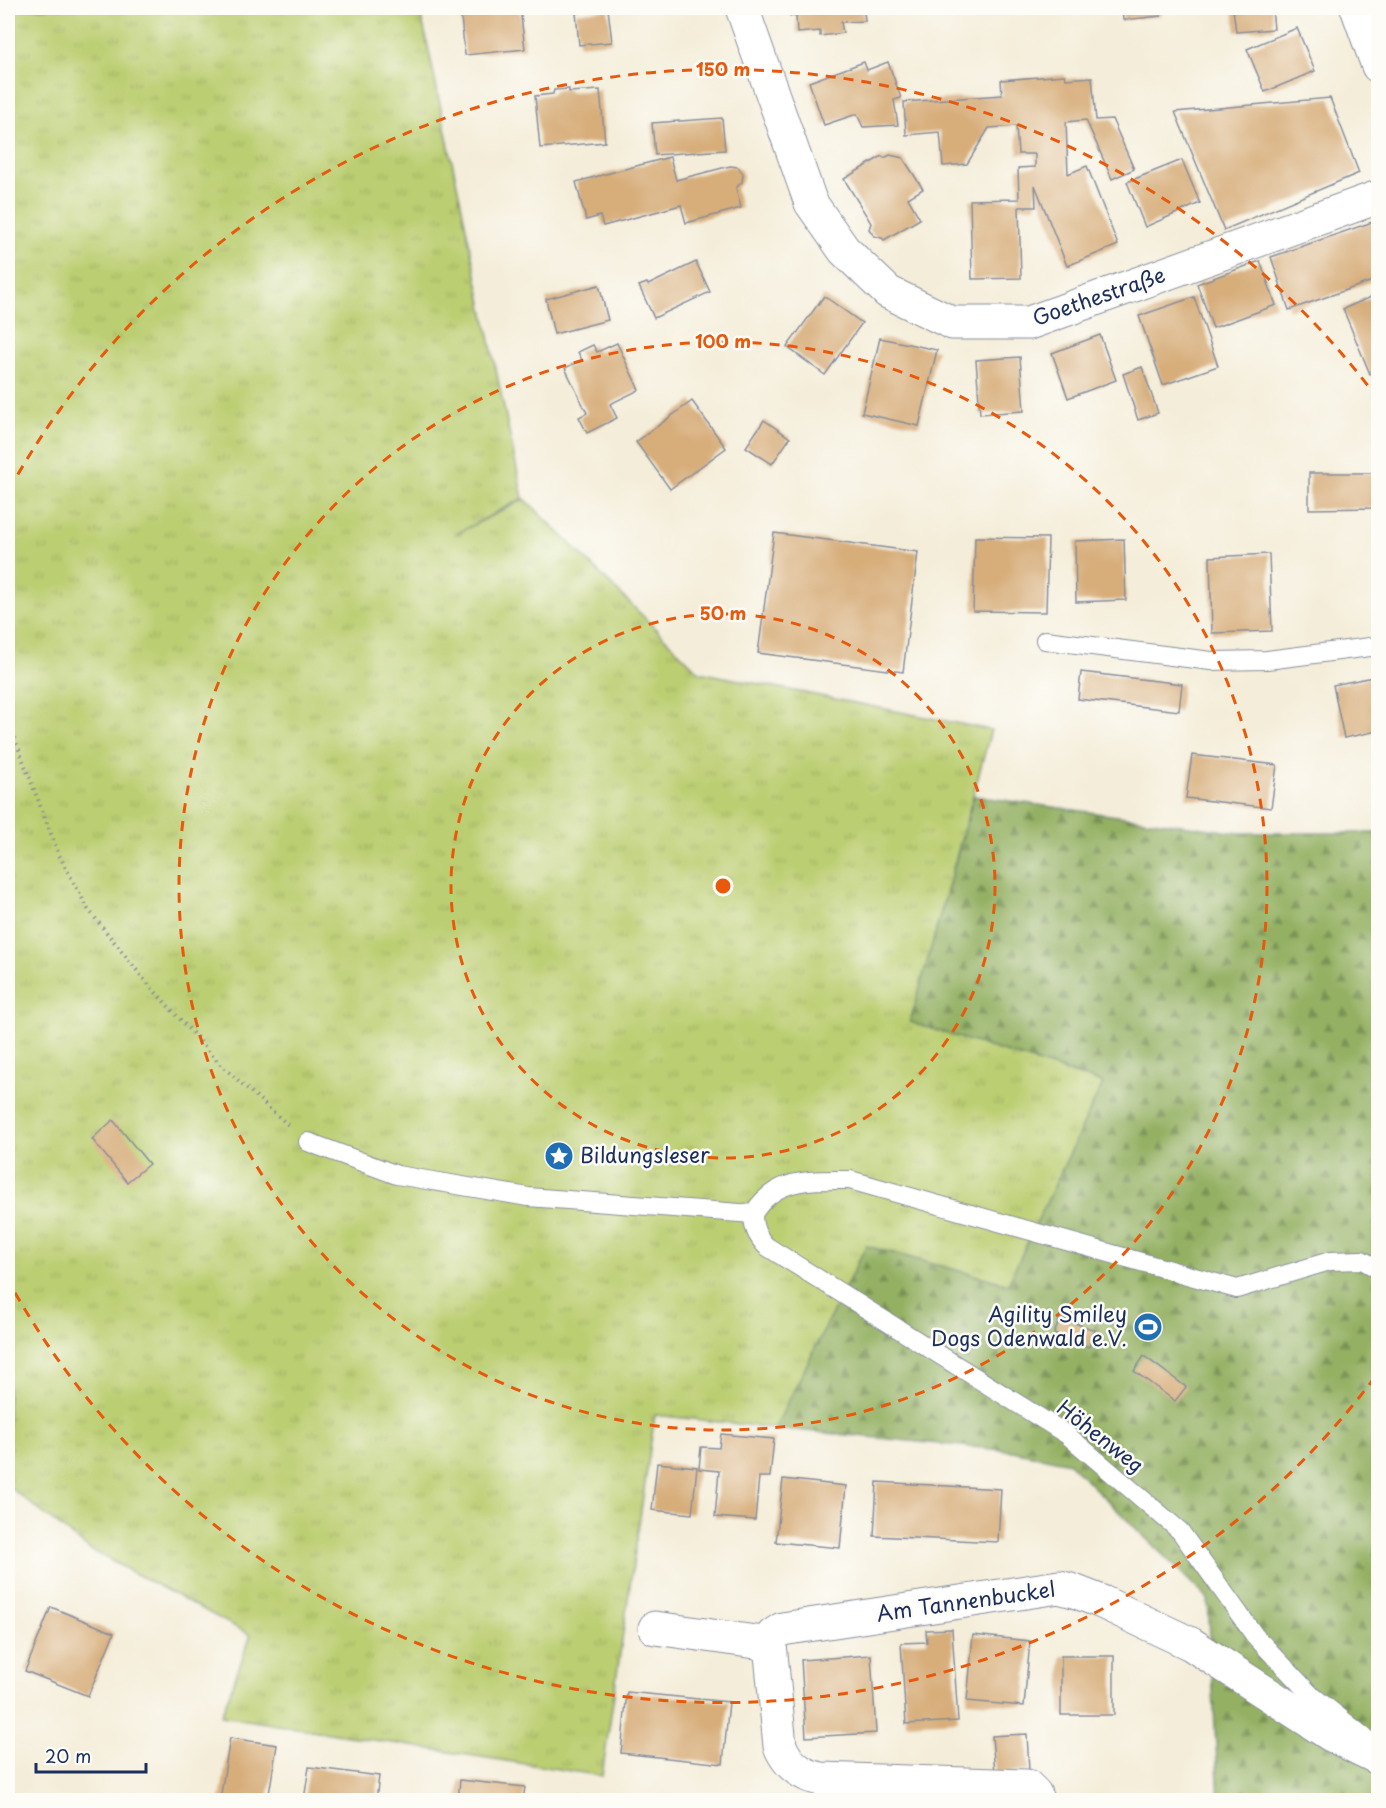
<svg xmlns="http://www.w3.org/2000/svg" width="1386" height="1808" font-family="'Playpen Sans',sans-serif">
  <defs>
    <pattern id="grass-tufts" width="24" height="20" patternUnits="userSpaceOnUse" patternTransform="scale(1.5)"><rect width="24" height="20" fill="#bbce71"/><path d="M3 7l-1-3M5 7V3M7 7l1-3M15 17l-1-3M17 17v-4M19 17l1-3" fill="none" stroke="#a0b164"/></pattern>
    <pattern id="forest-firs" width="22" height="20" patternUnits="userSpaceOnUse" patternTransform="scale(1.5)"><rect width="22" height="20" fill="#94b163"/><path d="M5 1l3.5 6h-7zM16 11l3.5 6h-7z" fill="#789055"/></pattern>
  </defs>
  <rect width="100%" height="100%" fill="#fdfcf7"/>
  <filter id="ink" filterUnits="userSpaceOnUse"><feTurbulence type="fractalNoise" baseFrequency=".0167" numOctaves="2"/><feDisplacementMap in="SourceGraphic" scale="12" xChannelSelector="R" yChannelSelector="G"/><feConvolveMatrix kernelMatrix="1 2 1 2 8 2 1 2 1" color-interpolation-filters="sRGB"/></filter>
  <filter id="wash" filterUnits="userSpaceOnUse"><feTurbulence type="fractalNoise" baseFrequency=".008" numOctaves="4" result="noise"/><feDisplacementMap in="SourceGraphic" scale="24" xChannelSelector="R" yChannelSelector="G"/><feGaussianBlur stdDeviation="1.35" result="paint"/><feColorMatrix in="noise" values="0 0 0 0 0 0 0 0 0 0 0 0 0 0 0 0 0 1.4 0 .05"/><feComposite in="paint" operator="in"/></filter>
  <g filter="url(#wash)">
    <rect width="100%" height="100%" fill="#f4edd9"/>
    <!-- grass -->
    <path fill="url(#grass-tufts)" stroke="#6b7e68" stroke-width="1.5" d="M 8,8 L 418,8 L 424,28 L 523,498 L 456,534 L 525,499 L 699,672 L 991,730 L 911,1022 L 1103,1083 L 1008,1284 L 866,1246 L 775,1428 L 655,1415 L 602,1776 L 221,1716 L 251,1635 L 89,1549 L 8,1486 Z"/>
    <!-- forest -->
    <path fill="url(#forest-firs)" stroke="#587060" stroke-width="1.5" d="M 974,796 L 1239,833 L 1378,833 L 1378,1800 L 1219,1800 L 1208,1599 L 1069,1463 L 1013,1451 L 775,1428 L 866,1246 L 1008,1284 L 1103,1083 L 910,1022 Z"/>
    <g id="blocks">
      <!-- building -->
      <g fill="#d7ad7a">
        <path d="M 460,8 L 520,8 L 525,49 L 465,55 Z"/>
        <path d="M 789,8 L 867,8 L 864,11 L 865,21 L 841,22 L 843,33 L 820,36 L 820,31 L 797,33 L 796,15 L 790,16 Z"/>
        <path d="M 1122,8 L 1160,8 L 1161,16 L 1123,20 Z"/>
        <path d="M 1253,8 L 1272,8 L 1274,29 L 1236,32 L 1233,9 Z"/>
        <path d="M 608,9 L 612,42 L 579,45 L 576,13 Z"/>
        <path d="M 1297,28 L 1315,71 L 1265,92 L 1247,49 Z"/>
        <path d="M 864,62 L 867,70 L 888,62 L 901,98 L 894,100 L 898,125 L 863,127 L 857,114 L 824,125 L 809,82 Z"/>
        <path d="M 1065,75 L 1066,79 L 1092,77 L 1096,120 L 1112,119 L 1134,169 L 1112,179 L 1086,120 L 1066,122 L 1068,174 L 1087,166 L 1118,245 L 1067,266 L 1035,185 L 1036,207 L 1019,207 L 1021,278 L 972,279 L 970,200 L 1019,199 L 1018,168 L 1035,167 L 1035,154 L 1018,154 L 1016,126 L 989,128 L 967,164 L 943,166 L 940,132 L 906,135 L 904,102 L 1002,95 L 1001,80 Z"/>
        <path d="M 569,89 L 569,92 L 600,90 L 605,142 L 540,148 L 535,96 L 553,94 L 554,90 Z"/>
        <path d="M 1330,98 L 1359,173 L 1224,230 L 1175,112 Z"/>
        <path d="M 722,118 L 725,150 L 655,155 L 652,123 Z"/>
        <path d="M 890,155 L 903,158 L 923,189 L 908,198 L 920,219 L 884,240 L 882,238 L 874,236 L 869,229 L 871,223 L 844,179 L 882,156 L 884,158 Z"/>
        <path d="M 670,157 L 676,180 L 730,166 L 738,167 L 743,174 L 742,182 L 736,188 L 741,208 L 686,223 L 681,205 L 603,226 L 600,216 L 586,220 L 576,182 Z"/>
        <path d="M 1182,160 L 1200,203 L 1145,227 L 1127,182 Z"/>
        <path d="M 1378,220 L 1378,279 L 1289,310 L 1271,257 Z"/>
        <path d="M 1260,261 L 1276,305 L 1213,328 L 1197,284 Z"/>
        <path d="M 696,262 L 710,292 L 654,318 L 639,286 L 647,283 L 648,285 Z"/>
        <path d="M 599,285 L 608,320 L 554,334 L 546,299 Z"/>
        <path d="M 1378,294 L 1378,370 L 1370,374 L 1343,309 Z"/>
        <path d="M 824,296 L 862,323 L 825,375 L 787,347 Z"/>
        <path d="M 1194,297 L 1218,366 L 1163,385 L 1139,316 Z"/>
        <path d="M 1100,335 L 1116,380 L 1068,398 L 1052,353 Z"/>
        <path d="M 880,338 L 937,350 L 919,426 L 862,413 Z"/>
        <path d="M 617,343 L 639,390 L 610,404 L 617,418 L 587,433 L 579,417 L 587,413 L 565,368 L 582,360 L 578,352 L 593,345 L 597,352 Z"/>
        <path d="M 1020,357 L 1024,411 L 980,414 L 976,360 Z"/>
        <path d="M 1142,367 L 1158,413 L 1138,420 L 1123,374 Z"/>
        <path d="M 692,401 L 726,448 L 670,489 L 636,442 Z"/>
        <path d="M 764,420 L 790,438 L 772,464 L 746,447 Z"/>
        <path d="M 1309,473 L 1378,473 L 1378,508 L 1309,509 Z"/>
        <path d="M 774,533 L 918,552 L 903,672 L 758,653 Z"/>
        <path d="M 975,537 L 1048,538 L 1046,612 L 973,611 Z"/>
        <path d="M 1124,539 L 1126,600 L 1076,602 L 1075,541 Z"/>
        <path d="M 1269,554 L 1272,631 L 1212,633 L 1210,557 Z"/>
        <path d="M 1081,672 L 1182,684 L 1179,711 L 1078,699 Z"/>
        <path d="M 1378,676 L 1378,731 L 1344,738 L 1333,685 Z"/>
        <path d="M 1192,755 L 1277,765 L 1271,808 L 1186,798 Z"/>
        <path d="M 113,1120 L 149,1164 L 127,1182 L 92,1139 Z"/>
        <path d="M 1060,1318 L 1095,1330 L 1089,1347 L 1054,1334 Z"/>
        <path d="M 1144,1356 L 1186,1387 L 1175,1401 L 1134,1371 Z"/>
        <path d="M 721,1434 L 774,1439 L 770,1477 L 759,1477 L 755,1520 L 715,1517 L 719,1471 L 699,1469 L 701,1447 L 719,1448 Z"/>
        <path d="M 657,1463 L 697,1467 L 692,1514 L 652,1510 Z"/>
        <path d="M 783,1479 L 846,1486 L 840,1548 L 776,1542 Z"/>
        <path d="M 877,1482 L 1001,1489 L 998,1542 L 874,1536 Z"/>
        <path d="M 51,1607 L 114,1633 L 88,1696 L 25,1671 Z"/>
        <path d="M 952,1629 L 958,1721 L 906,1724 L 901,1643 L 927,1642 L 926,1630 Z"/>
        <path d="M 973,1635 L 1030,1641 L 1024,1706 L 967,1701 Z"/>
        <path d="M 871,1655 L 876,1733 L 806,1737 L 801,1660 Z"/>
        <rect x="1061" y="1656" width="53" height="59"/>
        <path d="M 627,1692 L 729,1702 L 723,1764 L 621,1753 Z"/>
        <path d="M 1027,1734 L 1029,1771 L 995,1773 L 992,1736 Z"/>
        <path d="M 230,1738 L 277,1745 L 268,1800 L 220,1800 Z"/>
        <path d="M 309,1767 L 379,1776 L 376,1800 L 304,1800 Z"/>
        <path d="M 460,1780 L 525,1787 L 523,1800 L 458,1800 Z"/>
        <path d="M 572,1795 L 626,1799 L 626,1800 L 572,1800 Z"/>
        <path d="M 740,1796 L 780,1798 L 780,1800 L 740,1800 Z"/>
      </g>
    </g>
  </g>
  <g filter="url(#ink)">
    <use href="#blocks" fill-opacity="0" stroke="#888e9c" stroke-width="1.5"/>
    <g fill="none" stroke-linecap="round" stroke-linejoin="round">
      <!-- lane casing -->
      <g stroke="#888e9c" stroke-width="20">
        <g id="lane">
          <path d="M 1045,640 L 1211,661 L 1267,660 L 1378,646"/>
          <path d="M 308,1142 L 397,1175 L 528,1197 L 753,1214"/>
          <path d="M 753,1214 C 753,1228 757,1236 766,1246 L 1066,1434 L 1180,1531 L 1255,1636 L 1309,1693 L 1368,1740"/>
          <path d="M 753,1214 C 775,1177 812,1180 850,1180 L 1237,1289 L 1330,1261 L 1362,1260 L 1378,1269"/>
        </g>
      </g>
      <!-- street casing -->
      <g stroke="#888e9c" stroke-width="35">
        <g id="street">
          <path d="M 742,8 L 811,203 L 844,250 L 888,292 L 952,323 L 1029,323 L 1378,197"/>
          <path d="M 655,1628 L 770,1644"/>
          <path d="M 1037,1800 L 1035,1794 L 1027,1786 L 821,1779 C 801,1775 788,1765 780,1746 L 770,1644 L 773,1635 L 782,1629 L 1059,1587 L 1074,1591 L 1102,1602 L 1191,1644 L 1331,1735 L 1378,1758"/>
        </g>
      </g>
      <!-- secondary casing -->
      <g stroke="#888e9c" stroke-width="35">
        <path id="secondary" d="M 1357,8 L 1378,66"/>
      </g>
      <!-- path -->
      <path stroke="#888e9c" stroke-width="4" stroke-dasharray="1.5 4.5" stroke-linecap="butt" d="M 8,721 L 59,855 L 88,909 L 142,977 L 222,1066 L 288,1125"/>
      <!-- lane -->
      <use href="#lane" stroke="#fff" stroke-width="18"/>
      <!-- street -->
      <use href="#street" stroke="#fff" stroke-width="33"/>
      <!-- secondary -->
      <use href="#secondary" stroke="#fff" stroke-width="33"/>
    </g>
  </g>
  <!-- distance rings -->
  <g fill="none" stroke="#e8590c" stroke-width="3" stroke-dasharray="10 8">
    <circle cx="723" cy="886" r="272"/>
    <circle cx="723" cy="886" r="544"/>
    <path d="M1375 1377A816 816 0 0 1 9 1282M9 490A816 816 0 0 1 1375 395"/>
  </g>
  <!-- icons -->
  <defs>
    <g id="sight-disc" transform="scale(1.5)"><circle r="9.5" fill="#1f6fb2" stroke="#fdfcf7"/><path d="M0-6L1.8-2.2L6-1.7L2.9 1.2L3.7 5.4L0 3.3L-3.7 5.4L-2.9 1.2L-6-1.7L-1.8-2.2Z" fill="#fff"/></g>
    <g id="stadium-disc" transform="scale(1.5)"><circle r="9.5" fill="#1f6fb2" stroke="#fdfcf7"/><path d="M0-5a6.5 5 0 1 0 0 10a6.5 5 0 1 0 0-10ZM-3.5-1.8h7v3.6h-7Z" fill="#fff"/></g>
  </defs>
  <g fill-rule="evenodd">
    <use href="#sight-disc" x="559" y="1156"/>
    <use href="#stadium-disc" x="1148" y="1327"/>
  </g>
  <g text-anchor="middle" stroke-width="5" stroke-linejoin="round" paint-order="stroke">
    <!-- street labels -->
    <g font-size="21" fill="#1b2f5e" stroke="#fdfcf7">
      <text transform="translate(1099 297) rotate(-19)" y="7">Goethestraße</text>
      <text transform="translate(1100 1437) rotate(38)" y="7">Höhenweg</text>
      <text transform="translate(966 1602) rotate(-8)" y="7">Am Tannenbuckel</text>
    </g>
    <!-- poi labels -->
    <g font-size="21" fill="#1b2f5e" stroke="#fdfcf7" text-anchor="start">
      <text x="580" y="1163">Bildungsleser</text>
      <text x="1127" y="1322" text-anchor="end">Agility Smiley<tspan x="1127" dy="24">Dogs Odenwald e.V.</tspan></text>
    </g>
  </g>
  <circle cx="723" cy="886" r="9" fill="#e8590c" stroke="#fdfcf7" stroke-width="3"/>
  <g font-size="18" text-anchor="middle" font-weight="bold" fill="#e8590c" stroke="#fdfcf7" stroke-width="5" stroke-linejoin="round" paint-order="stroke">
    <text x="723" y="76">150 m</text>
    <text x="723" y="348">100 m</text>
    <text x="723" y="620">50 m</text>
  </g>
  <!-- margin -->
  <rect width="1386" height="1808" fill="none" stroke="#fdfcf7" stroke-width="30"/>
  <!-- scale -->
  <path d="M36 1763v9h110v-9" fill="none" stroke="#1b2f5e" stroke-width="3"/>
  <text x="45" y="1763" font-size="18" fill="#1b2f5e" stroke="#fdfcf7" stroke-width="4.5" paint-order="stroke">20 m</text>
</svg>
